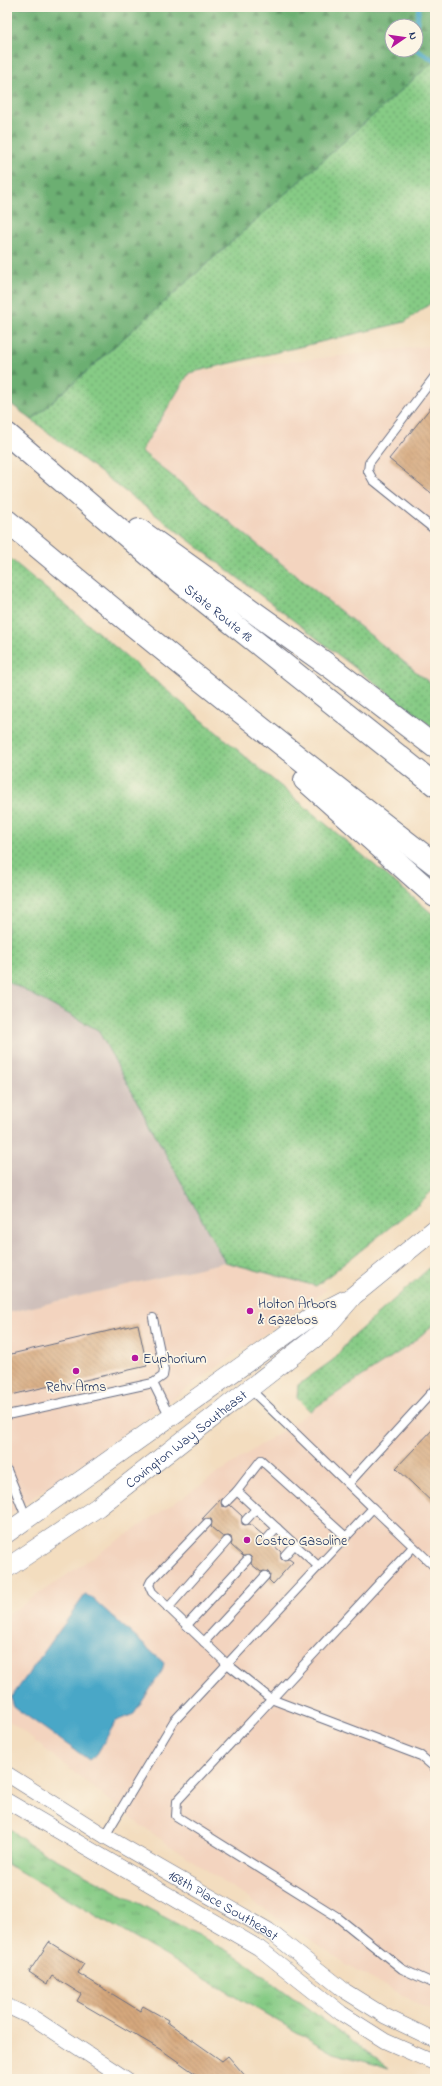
<svg xmlns="http://www.w3.org/2000/svg" width="442" height="2086" font-family="'Indie Flower',sans-serif">
  <defs>
    <pattern id="grass-dots" width="8" height="8" patternUnits="userSpaceOnUse"><rect width="8" height="8" fill="#86cb85"/><path d="M2 2h.1M6 6h.1" fill="none" stroke="#6da570" stroke-width="1.8" stroke-linecap="round"/></pattern>
    <pattern id="forest-firs" width="22" height="20" patternUnits="userSpaceOnUse"><rect width="22" height="20" fill="#6caf72"/><path d="M5 1l3.5 6h-7zM16 11l3.5 6h-7z" fill="#588f61"/></pattern>
    <pattern id="park-tufts" width="24" height="20" patternUnits="userSpaceOnUse"><rect width="24" height="20" fill="#86cb85"/><path d="M3 7l-1-3M5 7V3M7 7l1-3M15 17l-1-3M17 17v-4M19 17l1-3" fill="none" stroke="#6da570"/></pattern>
    <pattern id="building-back-hatch" width="6" height="6" patternUnits="userSpaceOnUse"><rect width="6" height="6" fill="#d6a87d"/><path d="M-1 5l2 2M0 0l6 6M5-1l2 2" fill="none" stroke="#ad896a"/></pattern>
  </defs>
  <rect width="100%" height="100%" fill="#fcf5e5"/>
  <filter id="ink" filterUnits="userSpaceOnUse"><feTurbulence type="fractalNoise" baseFrequency=".025" numOctaves="2"/><feDisplacementMap in="SourceGraphic" scale="8" xChannelSelector="R" yChannelSelector="G"/><feConvolveMatrix kernelMatrix="1 2 1 2 8 2 1 2 1" color-interpolation-filters="sRGB"/></filter>
  <filter id="wash" filterUnits="userSpaceOnUse"><feTurbulence type="fractalNoise" baseFrequency=".012" numOctaves="4" result="noise"/><feDisplacementMap in="SourceGraphic" scale="16" xChannelSelector="R" yChannelSelector="G"/><feGaussianBlur stdDeviation="0.9" result="paint"/><feColorMatrix in="noise" values="0 0 0 0 0 0 0 0 0 0 0 0 0 0 0 0 0 1.4 0 .05"/><feComposite in="paint" operator="in"/></filter>
  <g filter="url(#wash)">
    <rect width="100%" height="100%" fill="#f3ddbf"/>
    <!-- built -->
    <g fill="#f3d4bf">
      <path d="M 435,345 L 435,687 L 141,451 L 189,373 Z"/>
      <path d="M 225,1262 L 328,1289 L 7,1516 L 7,1313 Z"/>
      <path d="M 435,1323 L 435,2013 L 348,1966 L 140,1825 L 7,1719 L 7,1615 L 411,1344 Z"/>
    </g>
    <!-- industrial -->
    <path fill="#cfc0bb" d="M 7,981 L 98,1030 L 225,1262 L 7,1313 Z"/>
    <!-- grass -->
    <g fill="url(#grass-dots)" stroke="#507d72">
      <path d="M 435,60 L 435,300 L 405,322 L 189,373 L 141,451 L 435,687 L 435,729 L 32,420 Z"/>
      <path d="M 7,556 L 435,916 L 435,1188 L 419,1204 L 316,1286 L 225,1262 L 98,1030 L 7,981 Z"/>
      <path d="M 435,1263 L 435,1323 L 411,1344 L 310,1411 L 297,1398 L 298,1385 L 333,1360 L 351,1338 Z"/>
    </g>
    <!-- forest -->
    <path fill="url(#forest-firs)" stroke="#446f68" fill-rule="evenodd" d="M 7,7 L 435,7 L 435,60 L 32,420 L 7,401 ZM 392,26 L 416,26 L 416,50 L 392,50 Z"/>
    <!-- park -->
    <path fill="url(#park-tufts)" stroke="#507d72" d="M 7,1826 L 30,1845 L 235,1955 L 389,2068 L 333,2053 L 7,1864 Z"/>
    <!-- water -->
    <path fill="#48a7c7" stroke="#326b92" d="M 85,1595 L 91,1597 L 164,1663 L 162,1671 L 134,1714 L 116,1721 L 97,1754 L 89,1760 L 14,1707 L 11,1698 Z"/>
    <g fill="none" stroke-linecap="round" stroke-linejoin="round">
      <!-- stream -->
      <g stroke="#48a7c7" stroke-width="5">
        <path d="M 416,28 L 419,7"/>
        <path d="M 416,49 L 435,61"/>
      </g>
    </g>
    <g id="blocks">
      <!-- building -->
      <g fill="url(#building-back-hatch)">
        <path d="M 435,402 L 435,496 L 389,459 Z"/>
        <path d="M 138,1324 L 147,1366 L 54,1387 L 54,1385 L 7,1396 L 7,1355 Z"/>
        <path d="M 435,1427 L 435,1505 L 396,1468 Z"/>
        <path d="M 222,1498 L 221,1503 L 222,1506 L 227,1507 L 230,1505 L 242,1516 L 242,1524 L 245,1525 L 250,1524 L 263,1535 L 263,1543 L 266,1544 L 271,1543 L 281,1552 L 281,1559 L 284,1560 L 289,1559 L 293,1562 L 273,1584 L 269,1580 L 270,1575 L 268,1572 L 264,1571 L 261,1572 L 251,1564 L 252,1559 L 250,1556 L 243,1556 L 231,1545 L 232,1542 L 231,1537 L 228,1536 L 223,1537 L 211,1527 L 212,1522 L 211,1519 L 202,1519 Z"/>
        <path d="M 49,1942 L 84,1964 L 78,1973 L 140,2011 L 143,2006 L 168,2020 L 167,2022 L 222,2061 L 228,2056 L 248,2079 L 203,2079 L 163,2051 L 77,2001 L 81,1994 L 52,1976 L 47,1984 L 29,1972 Z"/>
      </g>
    </g>
  </g>
  <g filter="url(#ink)">
    <use href="#blocks" fill-opacity="0" stroke="#676c80" stroke-width="1"/>
    <g fill="none" stroke-linecap="round" stroke-linejoin="round">
      <!-- service casing -->
      <g stroke="#676c80" stroke-width="10">
        <g id="service">
          <path d="M 435,376 L 369,463 L 368,471 L 373,480 L 435,530"/>
          <path d="M 153,1318 L 164,1370 L 163,1376 L 153,1383 L 170,1417"/>
          <path d="M 7,1415 L 153,1383"/>
          <path d="M 7,1470 L 27,1519"/>
          <path d="M 349,1483 L 435,1389"/>
          <path d="M 237,1491 L 261,1460 L 346,1537"/>
          <path d="M 226,1502 L 237,1491 L 318,1566"/>
          <path d="M 373,1508 L 435,1567"/>
          <path d="M 246,1520 L 256,1509"/>
          <path d="M 207,1523 L 151,1581 L 149,1585 L 152,1592 L 226,1663 L 271,1699 L 421,1756 L 435,1768"/>
          <path d="M 267,1539 L 277,1528"/>
          <path d="M 413,1547 L 177,1801 L 176,1816 L 336,1916 L 402,1969 L 435,1984"/>
          <path d="M 285,1555 L 295,1544"/>
          <path d="M 168,1608 L 227,1541"/>
          <path d="M 187,1625 L 247,1560"/>
          <path d="M 204,1642 L 265,1576"/>
          <path d="M 105,1836 L 174,1721 L 373,1508 L 250,1389"/>
        </g>
      </g>
      <!-- minor casing -->
      <g stroke="#676c80" stroke-width="16">
        <g id="minor">
          <path id="s1" d="M 7,1774 L 105,1836 L 268,1930 L 345,1991 L 385,2016 L 435,2040"/>
          <path d="M 7,1801 L 259,1948 L 341,2013 L 385,2041 L 435,2063"/>
          <path d="M 7,2006 L 35,2019 L 126,2079"/>
        </g>
      </g>
      <!-- tertiary casing -->
      <g stroke="#676c80" stroke-width="20">
        <g id="tertiary">
          <path d="M 7,1533 L 308,1319 L 345,1300"/>
          <path id="s2" d="M 7,1568 L 98,1507 L 321,1333 L 353,1296 L 435,1229"/>
        </g>
      </g>
      <!-- motorway casing -->
      <g stroke="#676c80" stroke-width="24">
        <g id="motorway">
          <path id="s3" d="M 7,434 L 183,584 L 435,785"/>
          <path d="M 7,521 C 147,639 290,752 435,864"/>
          <path d="M 139,530 L 332,668 L 435,747"/>
          <path d="M 305,780 L 435,896"/>
        </g>
      </g>
      <!-- service -->
      <use href="#service" stroke="#fff" stroke-width="8"/>
      <!-- minor -->
      <use href="#minor" stroke="#fff" stroke-width="15"/>
      <!-- tertiary -->
      <use href="#tertiary" stroke="#fff" stroke-width="19"/>
      <!-- motorway -->
      <use href="#motorway" stroke="#fff" stroke-width="22"/>
    </g>
  </g>
  <!-- markers -->
  <g fill="#b5179e" stroke="#fcf5e5" stroke-width="1.5">
    <circle cx="250" cy="1311" r="4"/>
    <circle cx="135" cy="1358" r="4"/>
    <circle cx="76" cy="1371" r="4"/>
    <circle cx="247" cy="1540" r="4"/>
  </g>
  <g text-anchor="middle" stroke-width="3.5" stroke-linejoin="round" paint-order="stroke">
    <!-- street labels -->
    <g font-size="14" fill="#1b2f5e" stroke="#fcf5e5">
      <text dy="5" stroke="none"><textPath href="#s3" startOffset="277">State Route 18</textPath></text>
      <text dy="5" stroke="none"><textPath href="#s2" startOffset="221">Covington Way Southeast</textPath></text>
      <text dy="5" stroke="none"><textPath href="#s1" startOffset="253">168th Place Southeast</textPath></text>
    </g>
    <!-- poi labels -->
    <g font-size="14" fill="#1b2f5e" stroke="#fcf5e5" text-anchor="start">
      <text x="258" y="1308">Holton Arbors<tspan x="258" dy="16">&amp; Gazebos</tspan></text>
      <text x="143" y="1363">Euphorium</text>
      <text x="76" y="1391" text-anchor="middle">Rehv Arms</text>
      <text x="255" y="1545">Costco Gasoline</text>
    </g>
  </g>
  <!-- margin -->
  <rect width="442" height="2086" fill="none" stroke="#fcf5e5" stroke-width="24"/>
  <!-- north arrow -->
  <g transform="translate(404 38) rotate(77)"><circle r="19" fill="#fcf5e5" stroke="#a2a6af"/>
  <path d="M0-3L7 15L0 10L-7 15Z" fill="#b5179e"/>
  <text y="-6" font-size="11" font-weight="bold" text-anchor="middle" fill="#1b2f5e">N</text>
  </g>
</svg>
